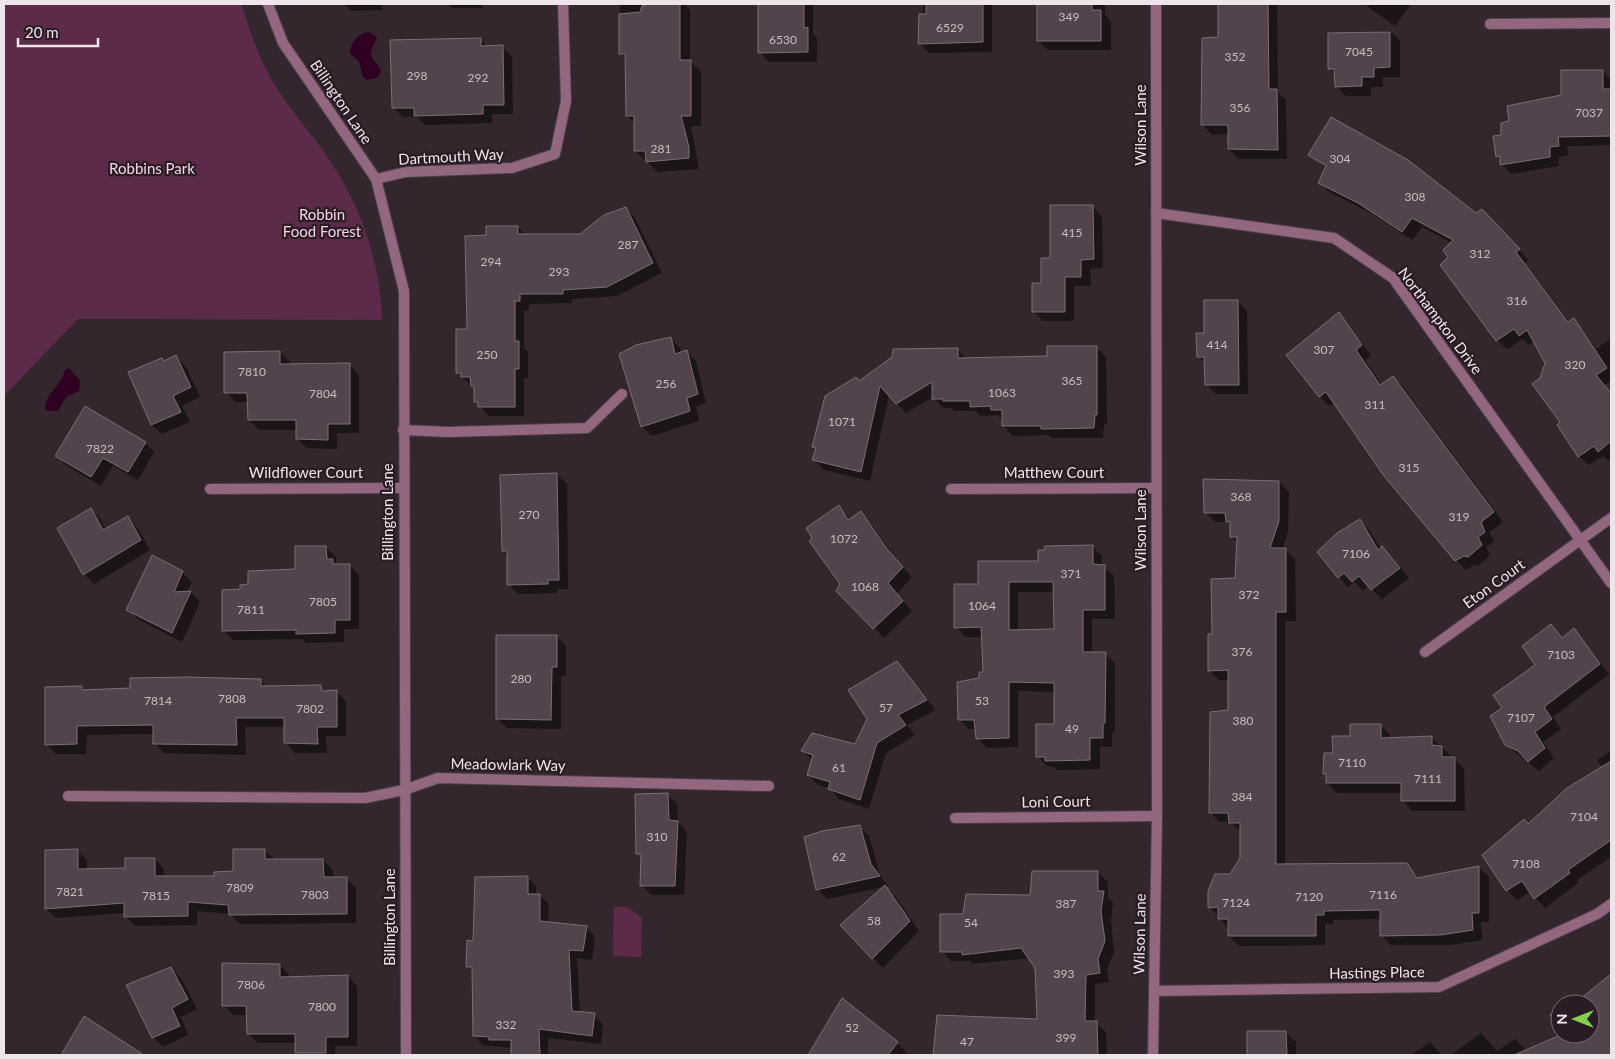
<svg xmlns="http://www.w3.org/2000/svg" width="1615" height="1059" font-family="Lato,sans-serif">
  <rect width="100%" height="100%" fill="#33262d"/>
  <!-- green -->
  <g fill="#5b2b49">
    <path d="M 4,4 L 241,4 C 249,27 257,53 269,75 C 285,104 308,129 327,156 C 361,206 380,259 382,320 L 78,319 L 4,396 Z"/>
    <path d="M 614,907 L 627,907 L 642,918 L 641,957 L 613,956 Z"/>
  </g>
  <!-- water -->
  <g fill="#2f0020">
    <path d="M 369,32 L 377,37 C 375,43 371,48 371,54 C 372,65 389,68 376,78 L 367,80 L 363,77 L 359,62 L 350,53 C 351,41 358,34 369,32 Z"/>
    <path d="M 69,368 L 80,381 L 79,391 L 66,397 L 58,411 L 48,411 L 45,409 C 45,394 62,385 65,370 Z"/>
  </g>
  <!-- shadow -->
  <g fill="#0007" fill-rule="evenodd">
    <path d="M 344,4 L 382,4 L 382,10 L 351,11 Z"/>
    <path d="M 447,4 L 482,4 L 483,8 L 452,8 Z"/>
    <path d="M 620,4 L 684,4 L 690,10 L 690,61 L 701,72 L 701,126 L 691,126 L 699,169 L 658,172 L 635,151 L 635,123 L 627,116 L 627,60 L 621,54 Z"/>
    <path d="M 759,4 L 813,4 L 813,34 L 817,38 L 817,62 L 769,62 L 760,52 Z"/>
    <path d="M 924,4 L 992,4 L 992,52 L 929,53 L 919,43 Z"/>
    <path d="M 1041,4 L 1105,4 L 1105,15 L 1111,21 L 1111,50 L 1048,50 L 1038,41 Z"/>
    <path d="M 1219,4 L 1277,4 L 1278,92 L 1286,100 L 1287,159 L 1238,159 L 1229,149 L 1229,134 L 1212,135 L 1203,125 L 1219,38 Z"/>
    <path d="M 1364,4 L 1411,4 L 1395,26 Z"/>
    <path d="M 1390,31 L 1400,40 L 1400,77 L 1383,77 L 1383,87 L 1371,87 L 1371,96 L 1346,96 L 1336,86 L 1335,74 L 1330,69 L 1329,34 Z"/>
    <path d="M 480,40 L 488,47 L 502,47 L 512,56 L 513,114 L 492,114 L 492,123 L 425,125 L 417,117 L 403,117 L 394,108 Z"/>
    <path d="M 1603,71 L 1611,80 L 1611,145 L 1567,146 L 1568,155 L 1559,157 L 1559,166 L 1511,174 L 1501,164 L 1501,160 L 1497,156 L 1510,122 L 1562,97 Z"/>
    <path d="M 1310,155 L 1491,220 L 1528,260 L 1525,263 L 1570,322 L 1573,320 L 1583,330 L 1596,349 L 1611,338 L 1611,381 L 1605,385 L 1611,393 L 1611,459 L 1609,461 L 1603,456 L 1589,465 L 1579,456 L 1541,379 L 1547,363 L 1534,341 L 1529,345 L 1523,339 L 1507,349 L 1497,340 L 1450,258 L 1452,243 L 1422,227 L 1412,240 L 1369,212 L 1329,192 L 1319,182 L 1326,168 Z"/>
    <path d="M 1092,206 L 1102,216 L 1103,268 L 1090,269 L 1091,286 L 1074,286 L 1074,321 L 1043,321 L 1034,312 L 1052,259 Z"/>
    <path d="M 625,208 L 635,218 L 662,273 L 617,296 L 572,299 L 572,303 L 529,304 L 529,310 L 524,311 L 524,348 L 528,352 L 528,378 L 524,378 L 524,416 L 489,416 L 476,401 L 475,389 L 457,372 L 469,330 L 487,236 L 518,227 L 526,235 L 581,235 Z"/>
    <path d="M 1237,301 L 1247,311 L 1248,394 L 1216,394 L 1206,384 L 1206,364 L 1198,356 L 1205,334 Z"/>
    <path d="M 1339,314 L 1371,355 L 1365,360 L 1382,385 L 1393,377 L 1403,387 L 1503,522 L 1490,532 L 1494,542 L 1486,547 L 1490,555 L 1478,566 L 1474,565 L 1466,570 L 1456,560 L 1335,403 L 1329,406 L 1320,396 Z"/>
    <path d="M 670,339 L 680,348 L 681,353 L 686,352 L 696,361 L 706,403 L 696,407 L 699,421 L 652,436 L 642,427 L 620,355 Z"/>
    <path d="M 1096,347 L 1106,357 L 1107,424 L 1104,424 L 1103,438 L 1052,438 L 1049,435 L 1013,436 L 1004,426 L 1002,420 L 998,415 L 981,416 L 975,411 L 954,411 L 951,408 L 943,408 L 933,397 L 906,413 L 889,395 L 870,481 L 824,470 L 814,460 L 816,449 L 813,446 L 860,383 L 957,349 L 966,359 L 1048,358 Z"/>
    <path d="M 280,352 L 290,362 L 290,365 L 349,365 L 359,374 L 359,433 L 337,433 L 337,449 L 307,448 L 297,439 L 297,430 L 259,430 L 249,420 L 249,402 L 235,402 L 226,392 Z"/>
    <path d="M 176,357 L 186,367 L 200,397 L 182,406 L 190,422 L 162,434 L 152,425 L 130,372 Z"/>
    <path d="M 145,443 L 154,452 L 138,480 L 113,466 L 101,486 L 66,465 L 56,455 Z"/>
    <path d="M 557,475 L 567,484 L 568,589 L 557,589 L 557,593 L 518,594 L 508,584 L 508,556 L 503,551 Z"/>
    <path d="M 1279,482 L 1289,492 L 1288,531 L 1282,550 L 1285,550 L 1295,559 L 1296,621 L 1285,621 L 1285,865 L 1407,865 L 1419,878 L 1479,867 L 1489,877 L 1489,922 L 1481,922 L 1482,940 L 1451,945 L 1391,945 L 1381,935 L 1381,919 L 1333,920 L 1333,924 L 1325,924 L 1325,945 L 1239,946 L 1229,936 L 1229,929 L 1210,907 L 1241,858 L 1241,832 L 1230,822 L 1220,822 L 1211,813 L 1229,711 L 1229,680 L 1219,680 L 1209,670 L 1213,635 L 1236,580 L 1238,543 L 1231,536 L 1231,526 L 1227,522 L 1215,522 L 1205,512 Z"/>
    <path d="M 839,507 L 850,519 L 861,512 L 870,522 L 896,560 L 912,577 L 897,594 L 912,611 L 884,638 L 838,591 L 841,584 Z"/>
    <path d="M 91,510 L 101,519 L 106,530 L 128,517 L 137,527 L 150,550 L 94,584 L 84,574 L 59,529 Z"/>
    <path d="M 1360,520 L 1369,530 L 1381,549 L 1392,557 L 1409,578 L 1382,599 L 1369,586 L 1363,591 L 1355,582 L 1348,587 L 1339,577 Z"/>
    <path d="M 1092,546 L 1102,556 L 1102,566 L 1114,576 L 1115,619 L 1092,619 L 1092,654 L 1105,654 L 1115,663 L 1115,732 L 1112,732 L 1112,747 L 1100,747 L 1100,769 L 1056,770 L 1052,766 L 1047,766 L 1038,756 L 1056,726 L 1056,692 L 1018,691 L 1018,747 L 987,748 L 977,738 L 976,729 L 969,729 L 959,719 L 984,674 L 982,637 L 965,637 L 956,627 L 979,585 L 1039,562 ZM 1018,592 L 1054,592 L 1055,631 L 1018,631 Z"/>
    <path d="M 326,547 L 336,557 L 336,564 L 349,565 L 359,575 L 359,629 L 344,629 L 344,642 L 306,643 L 303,639 L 233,640 L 224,631 L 241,590 L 296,570 Z"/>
    <path d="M 182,572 L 192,582 L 187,592 L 191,592 L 200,602 L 182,642 L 138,619 L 128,609 Z"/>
    <path d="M 1550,626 L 1563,639 L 1574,630 L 1609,674 L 1553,717 L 1561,729 L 1543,742 L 1554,758 L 1539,771 L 1506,745 L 1504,709 L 1537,666 Z"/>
    <path d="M 556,636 L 566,646 L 566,676 L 561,676 L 561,729 L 507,728 L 498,719 Z"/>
    <path d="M 897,663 L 936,710 L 907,725 L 915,735 L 886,753 L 869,809 L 839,799 L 830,788 L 818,785 L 809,775 L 813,761 L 803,751 L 856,746 Z"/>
    <path d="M 260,680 L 267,688 L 321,687 L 326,692 L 336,692 L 346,701 L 346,736 L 326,736 L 327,753 L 295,753 L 286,743 L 285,727 L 245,727 L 246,755 L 164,753 L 155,744 L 154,734 L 87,735 L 86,754 L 56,754 L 46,744 L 82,687 L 86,691 Z"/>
    <path d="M 1380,725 L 1390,735 L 1390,739 L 1431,737 L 1464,768 L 1465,811 L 1412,811 L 1403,801 L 1403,793 L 1337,793 L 1327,783 L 1327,776 L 1324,773 L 1334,754 L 1351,737 Z"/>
    <path d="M 1611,751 L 1611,857 L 1577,880 L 1578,883 L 1545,908 L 1530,892 L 1517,900 L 1507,890 L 1483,855 L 1529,825 L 1603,768 L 1597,760 Z"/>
    <path d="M 668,795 L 677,804 L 678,822 L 687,832 L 684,895 L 651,895 L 642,885 L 642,858 L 638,853 Z"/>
    <path d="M 859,826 L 869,836 L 880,875 L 888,886 L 827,899 L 817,889 Z"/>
    <path d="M 264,850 L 275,860 L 323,860 L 333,870 L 333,878 L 346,878 L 356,888 L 356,923 L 240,924 L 230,914 L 197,911 L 197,925 L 135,926 L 125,916 L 125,913 L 56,918 L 46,909 L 77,851 L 87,860 L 87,870 L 126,869 L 155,859 L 164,869 L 164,877 L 216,877 L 234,872 Z"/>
    <path d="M 1098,872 L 1108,882 L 1108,897 L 1113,902 L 1111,921 L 1114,952 L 1107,969 L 1109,982 L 1095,984 L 1095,1022 L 1106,1032 L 1107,1055 L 935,1055 L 938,1016 L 1038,1021 L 1036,967 L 1030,958 L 972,964 L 970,961 L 951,961 L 942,951 L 964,915 L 1031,896 Z"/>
    <path d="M 527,877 L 536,886 L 536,896 L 540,896 L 549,904 L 548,923 L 586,927 L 595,936 L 592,960 L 577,958 L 580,1013 L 594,1015 L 603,1024 L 601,1044 L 548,1038 L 548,1055 L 513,1055 L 513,1048 L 483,1045 L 474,1036 L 474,972 L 468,966 L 475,942 Z"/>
    <path d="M 885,887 L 895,896 L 919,931 L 883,968 L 842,925 Z"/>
    <path d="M 280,965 L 289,975 L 289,978 L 348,976 L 357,986 L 357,1046 L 335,1046 L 335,1055 L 299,1055 L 296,1052 L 296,1043 L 258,1043 L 248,1033 L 248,1015 L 233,1015 L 224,1005 Z"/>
    <path d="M 171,968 L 181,978 L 197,1009 L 181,1017 L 188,1035 L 163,1047 L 153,1037 Z"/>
    <path d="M 1611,976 L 1611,1055 L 1451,1055 L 1481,1033 L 1497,1051 L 1515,1039 L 1527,1051 L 1565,1034 L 1590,1034 L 1590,1004 L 1569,1004 L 1581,1000 Z"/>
    <path d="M 842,1000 L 897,1043 L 907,1053 L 905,1055 L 808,1055 Z"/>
    <path d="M 84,1018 L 142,1055 L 63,1055 Z"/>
    <path d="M 1248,1032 L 1286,1032 L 1296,1042 L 1296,1055 L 1248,1055 Z"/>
    <path d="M 1430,1042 L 1442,1055 L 1411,1055 Z"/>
  </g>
  <!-- building -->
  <g fill="#52444c" stroke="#7d6d76" fill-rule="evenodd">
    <path d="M 649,4 L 680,4 L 680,60 L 691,60 L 691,116 L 681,116 L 689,147 L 689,158 L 646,162 L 645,151 L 634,151 L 634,116 L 626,116 L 625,54 L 619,54 L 619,14 L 640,12 L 642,6 Z"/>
    <path d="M 758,4 L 804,4 L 804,28 L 808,27 L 808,52 L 758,53 Z"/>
    <path d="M 926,4 L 983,4 L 983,42 L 918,44 L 919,14 L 926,14 Z"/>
    <path d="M 1037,4 L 1092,4 L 1092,10 L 1101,10 L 1101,41 L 1037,41 Z"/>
    <path d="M 1218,4 L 1268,4 L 1269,89 L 1277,89 L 1278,150 L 1228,149 L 1228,125 L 1201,125 L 1202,38 L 1218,37 Z"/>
    <path d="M 1390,32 L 1390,67 L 1374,68 L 1374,77 L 1362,77 L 1362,86 L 1335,87 L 1334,69 L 1328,69 L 1328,33 Z"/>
    <path d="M 481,38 L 481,46 L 503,45 L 504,105 L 483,105 L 483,114 L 414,116 L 414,108 L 392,108 L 390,40 Z"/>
    <path d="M 1561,70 L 1603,70 L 1603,89 L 1611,89 L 1611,136 L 1558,137 L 1559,146 L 1550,147 L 1550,157 L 1500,165 L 1500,156 L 1496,157 L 1493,136 L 1501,135 L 1501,123 L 1509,121 L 1507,106 L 1561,95 Z"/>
    <path d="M 1331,117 L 1408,160 L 1476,213 L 1482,209 L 1520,249 L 1516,252 L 1568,322 L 1574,318 L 1607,368 L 1596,375 L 1611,393 L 1611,441 L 1598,452 L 1594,446 L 1578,457 L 1557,425 L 1560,422 L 1532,384 L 1540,378 L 1545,363 L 1527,330 L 1519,336 L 1514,329 L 1496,341 L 1440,265 L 1448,257 L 1443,250 L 1453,240 L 1412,218 L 1402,232 L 1358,203 L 1318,183 L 1326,166 L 1308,155 Z"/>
    <path d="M 1050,205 L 1093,205 L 1094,259 L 1081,260 L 1081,277 L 1065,277 L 1065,312 L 1032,312 L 1032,283 L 1041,283 L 1041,258 L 1050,258 Z"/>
    <path d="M 626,207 L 653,263 L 607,287 L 563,290 L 563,294 L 520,294 L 520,301 L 515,301 L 515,341 L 519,341 L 519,369 L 515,369 L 515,407 L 478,407 L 478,402 L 474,402 L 474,386 L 471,386 L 470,377 L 461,377 L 461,373 L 456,373 L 456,329 L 467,329 L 465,236 L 486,235 L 486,226 L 518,226 L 518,234 L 580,234 L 604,215 Z"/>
    <path d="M 1204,300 L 1238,300 L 1239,385 L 1205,385 L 1204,357 L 1197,357 L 1196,333 L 1204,333 Z"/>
    <path d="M 1339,312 L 1362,345 L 1356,350 L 1380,385 L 1393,376 L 1494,512 L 1481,522 L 1485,532 L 1478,537 L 1482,545 L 1468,557 L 1464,556 L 1455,561 L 1384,476 L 1326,392 L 1319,397 L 1286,355 Z"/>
    <path d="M 671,337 L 675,354 L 687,350 L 698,394 L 687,398 L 690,411 L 641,427 L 619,354 L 636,345 Z"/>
    <path d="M 1047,346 L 1097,346 L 1097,415 L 1095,415 L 1094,428 L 1041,429 L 1041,426 L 1002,426 L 1002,410 L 991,410 L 991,406 L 970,407 L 970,401 L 943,401 L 943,399 L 932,399 L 932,382 L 896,404 L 880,386 L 861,472 L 812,460 L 816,448 L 812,447 L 825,396 L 856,377 L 859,381 L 892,357 L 893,349 L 958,348 L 958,358 L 1047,356 Z"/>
    <path d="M 280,351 L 280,364 L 350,363 L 350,424 L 328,424 L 328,440 L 296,439 L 296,420 L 248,420 L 247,393 L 224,393 L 224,352 Z"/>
    <path d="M 176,355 L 191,387 L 173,396 L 181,412 L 151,425 L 128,372 L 162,358 L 164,361 Z"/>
    <path d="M 85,406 L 146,442 L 128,472 L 103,458 L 91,477 L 55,456 Z"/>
    <path d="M 557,473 L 559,580 L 548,580 L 548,584 L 507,585 L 507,551 L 502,551 L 500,475 Z"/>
    <path d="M 1203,479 L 1279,481 L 1279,521 L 1270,548 L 1286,548 L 1286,612 L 1276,612 L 1276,864 L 1407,863 L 1417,878 L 1479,866 L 1479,913 L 1472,913 L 1473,930 L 1440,935 L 1380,936 L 1380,910 L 1324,911 L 1324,915 L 1316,915 L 1316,936 L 1228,936 L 1228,919 L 1218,919 L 1218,907 L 1208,908 L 1208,891 L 1215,874 L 1230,874 L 1240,858 L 1240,823 L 1229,823 L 1228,813 L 1209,813 L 1210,712 L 1228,710 L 1228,670 L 1208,671 L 1208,634 L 1212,634 L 1211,579 L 1235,578 L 1237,537 L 1230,537 L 1230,522 L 1226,522 L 1225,513 L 1204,513 Z"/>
    <path d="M 839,505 L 848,520 L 861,511 L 887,549 L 903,567 L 888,583 L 903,601 L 873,629 L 836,591 L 840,584 L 809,541 L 812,538 L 806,528 Z"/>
    <path d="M 91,508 L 103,530 L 128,516 L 141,540 L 83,575 L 57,528 Z"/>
    <path d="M 1360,519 L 1378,550 L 1382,546 L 1400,568 L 1371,590 L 1359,576 L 1352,582 L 1344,573 L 1338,578 L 1317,552 L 1337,533 Z"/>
    <path d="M 1093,545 L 1093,564 L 1105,565 L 1105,610 L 1083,610 L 1083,652 L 1106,652 L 1105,723 L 1103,723 L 1103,738 L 1090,738 L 1090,760 L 1045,761 L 1045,757 L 1036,757 L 1036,724 L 1054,724 L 1054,683 L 1009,682 L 1009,738 L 976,739 L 974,720 L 958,720 L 957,682 L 979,678 L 979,672 L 983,672 L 981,627 L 954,628 L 954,584 L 978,584 L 978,561 L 1038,561 L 1038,550 L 1044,550 L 1045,546 ZM 1009,582 L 1053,582 L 1054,629 L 1009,630 Z"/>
    <path d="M 295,546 L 326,546 L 327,559 L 333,559 L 333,564 L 350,564 L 350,620 L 335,620 L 335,633 L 296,634 L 296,630 L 222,631 L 222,590 L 240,589 L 240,585 L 248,584 L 248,571 L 295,569 Z"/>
    <path d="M 152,555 L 183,571 L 174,592 L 191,591 L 172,633 L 126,610 Z"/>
    <path d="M 1551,624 L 1562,638 L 1574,628 L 1600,664 L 1544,707 L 1552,719 L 1535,732 L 1545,748 L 1528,762 L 1518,751 L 1505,745 L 1490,716 L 1502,708 L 1493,695 L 1535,665 L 1522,646 Z"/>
    <path d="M 496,635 L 557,635 L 557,667 L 552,667 L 551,720 L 496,719 Z"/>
    <path d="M 897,661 L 927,700 L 898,715 L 906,725 L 877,743 L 860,800 L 828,789 L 830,782 L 807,775 L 813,755 L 801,751 L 812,733 L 855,744 L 867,719 L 848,690 Z"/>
    <path d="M 187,677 L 261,679 L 261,686 L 321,685 L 322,691 L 337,690 L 337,727 L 317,727 L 318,744 L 284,743 L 284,718 L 236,718 L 237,745 L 153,744 L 153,725 L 77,726 L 77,744 L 45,745 L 45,687 L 82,686 L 82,690 L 130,688 L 130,678 Z"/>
    <path d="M 1350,724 L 1381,724 L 1381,738 L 1432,736 L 1432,745 L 1442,746 L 1442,757 L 1455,757 L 1455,801 L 1401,801 L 1401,783 L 1326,783 L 1326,774 L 1323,774 L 1324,753 L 1333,753 L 1332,736 L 1350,736 Z"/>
    <path d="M 1611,761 L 1611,840 L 1568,870 L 1570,873 L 1534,899 L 1522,881 L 1506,891 L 1482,855 L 1524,819 L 1528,824 L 1567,788 Z"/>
    <path d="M 668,793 L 669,820 L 678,821 L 675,886 L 640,886 L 641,854 L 636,854 L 635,794 Z"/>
    <path d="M 860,825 L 871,864 L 880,876 L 816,890 L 804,837 L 822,831 Z"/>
    <path d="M 78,849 L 78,869 L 125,868 L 125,858 L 155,858 L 155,876 L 214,876 L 214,872 L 233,871 L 233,849 L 265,849 L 265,859 L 323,859 L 324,877 L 347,877 L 347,914 L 229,915 L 228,905 L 188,902 L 188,916 L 124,917 L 124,903 L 45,909 L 45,850 Z"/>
    <path d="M 1032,871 L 1098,871 L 1098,891 L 1104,891 L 1101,911 L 1105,941 L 1098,959 L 1100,973 L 1086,975 L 1085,1021 L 1097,1021 L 1098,1055 L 933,1055 L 937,1015 L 1037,1019 L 1035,968 L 1021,948 L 962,955 L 962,952 L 940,952 L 940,914 L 963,914 L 966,894 L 1030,895 Z"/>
    <path d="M 528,876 L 528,894 L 540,894 L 540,921 L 587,926 L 583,951 L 569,950 L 572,1011 L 595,1013 L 592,1036 L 539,1029 L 540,1055 L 511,1055 L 511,1040 L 489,1040 L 489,1037 L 473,1036 L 472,967 L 466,967 L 467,940 L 473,941 L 475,877 Z"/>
    <path d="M 885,885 L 910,921 L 872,959 L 840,925 Z"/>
    <path d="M 222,963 L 280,964 L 280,977 L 348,975 L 348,1037 L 326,1037 L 326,1053 L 295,1053 L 295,1034 L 247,1034 L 246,1006 L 222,1006 Z"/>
    <path d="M 171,967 L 188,999 L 172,1008 L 180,1026 L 152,1038 L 126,985 Z"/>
    <path d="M 1611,974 L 1611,1055 L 1514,1055 L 1563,1034 L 1590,1034 L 1590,1004 L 1566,1004 L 1578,996 L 1580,999 Z"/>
    <path d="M 842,998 L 898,1042 L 888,1055 L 808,1055 Z"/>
    <path d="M 1560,1008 L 1560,1029 L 1550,1015 Z"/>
    <path d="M 84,1016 L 144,1055 L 61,1055 Z"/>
    <path d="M 1247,1031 L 1286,1031 L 1287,1055 L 1247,1055 Z"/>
  </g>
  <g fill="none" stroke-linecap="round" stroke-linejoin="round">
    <!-- service casing -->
    <g stroke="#4d4147" stroke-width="12">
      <path id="service" d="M 403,430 L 448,432 L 587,428 L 622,394"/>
    </g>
    <!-- minor casing -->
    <g stroke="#4d4147" stroke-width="12">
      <g id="minor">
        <path d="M 268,4 L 283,43 L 376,179 L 404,291 L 406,1055"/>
        <path d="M 1490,24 L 1611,23"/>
        <path d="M 376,179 L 406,172 L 512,168 L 555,154 L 566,101 L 563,4"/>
        <path d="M 1156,213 L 1334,238 L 1393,278 L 1611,583"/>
        <path d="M 210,489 L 403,488"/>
        <path d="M 951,489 L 1156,488"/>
        <path d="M 1425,652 L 1611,518"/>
        <path d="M 68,796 L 365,798 L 404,790 L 438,778 L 769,786"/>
        <path d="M 955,818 L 1157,816"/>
        <path d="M 1154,991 L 1439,987 L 1597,914 L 1611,904"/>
        <path d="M 1153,1055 L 1157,816 L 1156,4"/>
      </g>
    </g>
    <!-- service -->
    <use href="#service" stroke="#92677f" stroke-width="10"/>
    <!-- minor -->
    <use href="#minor" stroke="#92677f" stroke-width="10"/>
  </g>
  <g text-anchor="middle" stroke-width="4.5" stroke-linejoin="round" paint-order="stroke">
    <!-- number labels -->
    <g font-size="12" fill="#c7bdc2">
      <text x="1069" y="21">349</text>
      <text x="950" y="32">6529</text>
      <text x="783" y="44">6530</text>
      <text x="1359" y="56">7045</text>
      <text x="1235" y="61">352</text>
      <text x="417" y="80">298</text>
      <text x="478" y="82">292</text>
      <text x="1240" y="112">356</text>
      <text x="1589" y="117">7037</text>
      <text x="661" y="153">281</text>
      <text x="1340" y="163">304</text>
      <text x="1415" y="201">308</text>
      <text x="1072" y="237">415</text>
      <text x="628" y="249">287</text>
      <text x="1480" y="258">312</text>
      <text x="491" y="266">294</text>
      <text x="559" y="276">293</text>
      <text x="1517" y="305">316</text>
      <text x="1217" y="349">414</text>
      <text x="1324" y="354">307</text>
      <text x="487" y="359">250</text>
      <text x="1575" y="369">320</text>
      <text x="252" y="376">7810</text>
      <text x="1072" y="385">365</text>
      <text x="666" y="388">256</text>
      <text x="1002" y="397">1063</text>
      <text x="323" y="398">7804</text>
      <text x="1375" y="409">311</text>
      <text x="842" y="426">1071</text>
      <text x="100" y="453">7822</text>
      <text x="1409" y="472">315</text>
      <text x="1241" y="501">368</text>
      <text x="529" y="519">270</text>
      <text x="1459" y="521">319</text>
      <text x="844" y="543">1072</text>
      <text x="1356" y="558">7106</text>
      <text x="1071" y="578">371</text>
      <text x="865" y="591">1068</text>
      <text x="1249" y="599">372</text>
      <text x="323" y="606">7805</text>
      <text x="982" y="610">1064</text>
      <text x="251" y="614">7811</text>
      <text x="1242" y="656">376</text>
      <text x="1561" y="659">7103</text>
      <text x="521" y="683">280</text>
      <text x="232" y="703">7808</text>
      <text x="158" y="705">7814</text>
      <text x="982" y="705">53</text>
      <text x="886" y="712">57</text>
      <text x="310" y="713">7802</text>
      <text x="1521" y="722">7107</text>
      <text x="1243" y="725">380</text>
      <text x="1072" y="733">49</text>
      <text x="1352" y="767">7110</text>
      <text x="839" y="772">61</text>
      <text x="1428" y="783">7111</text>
      <text x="1242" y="801">384</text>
      <text x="1584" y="821">7104</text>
      <text x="657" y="841">310</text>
      <text x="839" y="861">62</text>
      <text x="1526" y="868">7108</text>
      <text x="240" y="892">7809</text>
      <text x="70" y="896">7821</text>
      <text x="315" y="899">7803</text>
      <text x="1383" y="899">7116</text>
      <text x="156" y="900">7815</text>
      <text x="1309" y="901">7120</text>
      <text x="1236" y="907">7124</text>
      <text x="1066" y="908">387</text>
      <text x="874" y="925">58</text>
      <text x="971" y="927">54</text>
      <text x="1064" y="978">393</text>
      <text x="251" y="989">7806</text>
      <text x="322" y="1011">7800</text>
      <text x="506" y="1029">332</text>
      <text x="852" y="1032">52</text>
      <text x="1066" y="1042">399</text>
      <text x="967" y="1046">47</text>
    </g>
    <!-- street labels -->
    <g font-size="15" fill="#eee5ea" stroke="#291c24">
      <text transform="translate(341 102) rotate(56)" y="5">Billington Lane</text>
      <text transform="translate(1141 125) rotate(-90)" y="5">Wilson Lane</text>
      <text transform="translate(451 157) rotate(-3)" y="5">Dartmouth Way</text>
      <text transform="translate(1440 321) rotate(53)" y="5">Northampton Drive</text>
      <text x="306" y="478">Wildflower Court</text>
      <text x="1054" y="478">Matthew Court</text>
      <text transform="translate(388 512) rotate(-90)" y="5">Billington Lane</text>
      <text transform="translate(1141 530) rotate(-90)" y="5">Wilson Lane</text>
      <text transform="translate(1494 584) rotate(-36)" y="5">Eton Court</text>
      <text transform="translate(508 765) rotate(1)" y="5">Meadowlark Way</text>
      <text transform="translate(1056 802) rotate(-1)" y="5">Loni Court</text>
      <text transform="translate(390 917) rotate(-90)" y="5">Billington Lane</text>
      <text transform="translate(1140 934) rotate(-89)" y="5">Wilson Lane</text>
      <text transform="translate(1377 973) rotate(-1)" y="5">Hastings Place</text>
    </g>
    <!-- park labels -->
    <g font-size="15" fill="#f6d3e6" stroke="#291c24">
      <text x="152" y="174">Robbins Park</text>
      <text x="322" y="220">Robbin<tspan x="322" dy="17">Food Forest</tspan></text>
    </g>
  </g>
  <!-- border -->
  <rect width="1615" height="1059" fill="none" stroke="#eee5ea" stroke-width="10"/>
  <!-- north arrow -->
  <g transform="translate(1575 1019) rotate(270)"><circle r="24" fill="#291c24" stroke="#786c73"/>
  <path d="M0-4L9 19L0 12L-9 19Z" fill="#85cf4d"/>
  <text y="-8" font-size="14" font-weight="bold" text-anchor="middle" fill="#eee5ea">N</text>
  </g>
  <!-- scale -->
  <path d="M18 38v8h80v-8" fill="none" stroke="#eee5ea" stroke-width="2.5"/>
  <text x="25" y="38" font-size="15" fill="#eee5ea" stroke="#291c24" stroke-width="4" paint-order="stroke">20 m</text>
</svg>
